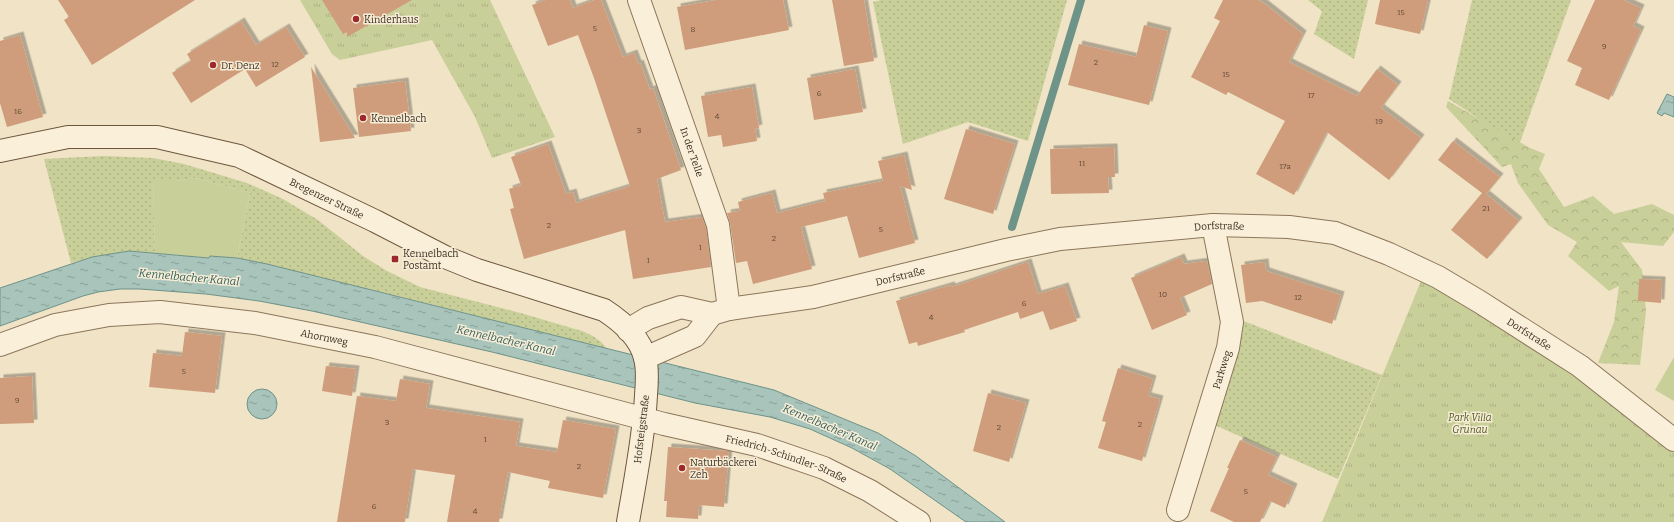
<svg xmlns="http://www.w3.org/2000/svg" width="1674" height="522" font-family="Bitter,serif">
  <defs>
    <pattern id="grass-dots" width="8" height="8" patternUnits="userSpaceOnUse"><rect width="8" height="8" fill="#c9cf99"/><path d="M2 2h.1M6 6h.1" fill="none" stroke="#aeb283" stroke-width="1.8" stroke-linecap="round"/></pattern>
    <pattern id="forest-crowns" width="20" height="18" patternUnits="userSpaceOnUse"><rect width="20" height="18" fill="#c9cf99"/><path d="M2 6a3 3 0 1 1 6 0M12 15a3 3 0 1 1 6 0" fill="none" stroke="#aeb283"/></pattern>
    <pattern id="park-tufts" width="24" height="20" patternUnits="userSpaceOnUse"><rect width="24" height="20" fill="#c9cf99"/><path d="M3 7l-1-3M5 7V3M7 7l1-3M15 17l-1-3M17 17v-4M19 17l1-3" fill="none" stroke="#aeb283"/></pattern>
    <pattern id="water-ripples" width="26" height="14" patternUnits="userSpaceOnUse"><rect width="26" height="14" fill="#a8c4bb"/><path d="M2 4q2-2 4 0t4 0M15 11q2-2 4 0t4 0" fill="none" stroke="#8aa097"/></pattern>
    <filter id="shadow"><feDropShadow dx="3.5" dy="-3.5" stdDeviation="0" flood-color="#0004"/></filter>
  </defs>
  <rect width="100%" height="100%" fill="#f0e3c6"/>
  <!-- grass -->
  <g fill="url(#grass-dots)">
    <path d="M 881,0 L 1067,0 L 1028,141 L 968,122 L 903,144 L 873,2 Z"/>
    <path d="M 1308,0 L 1368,0 L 1354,59 L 1314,34 L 1322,11 Z"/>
    <path d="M 1472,0 L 1571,0 L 1519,145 L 1449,99 Z"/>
    <path d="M 103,156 L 153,158 L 184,164 L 247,183 L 283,199 L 318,220 L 363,256 L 387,271 L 420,287 L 524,314 L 582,331 C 592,335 601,340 607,349 L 402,297 L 237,258 L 250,193 L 195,178 L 176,181 L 153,181 L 155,253 C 123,251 102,254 71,263 L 44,159 Z"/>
    <path d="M 1241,320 L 1382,375 L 1338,479 L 1212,424 Z"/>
  </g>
  <!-- forest -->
  <path fill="url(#forest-crowns)" d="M 1448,101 L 1530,148 L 1545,154 L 1539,169 L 1564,207 L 1593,196 L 1614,214 L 1652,204 L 1674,215 L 1674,232 L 1663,246 L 1621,242 L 1642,270 L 1646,311 L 1640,365 L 1598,363 L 1614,322 L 1619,286 L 1609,291 L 1568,256 L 1577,242 L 1548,225 L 1518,183 L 1511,164 L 1502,167 L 1446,107 Z"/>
  <!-- park -->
  <g fill="url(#park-tufts)">
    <path d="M 300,0 L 490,0 L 555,137 L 492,158 L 475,117 L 432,40 L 340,60 L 332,54 Z"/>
    <path d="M 1421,281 L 1472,305 L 1562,366 L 1674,453 L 1674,522 L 1322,522 Z"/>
  </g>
  <!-- garden -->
  <g fill="#c9cf99">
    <path d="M 195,178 L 250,193 L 237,258 L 210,256 L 210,258 L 155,253 L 153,181 L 176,181 Z"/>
    <path d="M 1674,357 L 1674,401 L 1655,390 Z"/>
  </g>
  <!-- water -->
  <g fill="url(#water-ripples)" stroke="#6e9389">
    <path d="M 1667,94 L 1674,97 L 1674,117 L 1664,113 L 1662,116 L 1657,113 Z"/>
    <path d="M 129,251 L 209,258 L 210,256 L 237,258 L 267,264 L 774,390 L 878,433 L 916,456 L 1005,522 L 966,522 L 890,469 L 852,448 L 810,429 L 770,417 L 695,403 L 492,352 L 312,311 L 259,301 L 206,294 L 140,289 L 120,289 L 98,292 L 83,296 L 0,326 L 0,288 L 92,257 Z"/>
    <circle cx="262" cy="404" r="15"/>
  </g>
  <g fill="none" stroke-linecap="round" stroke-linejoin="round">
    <!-- stream -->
    <path stroke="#6e9389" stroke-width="8" d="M 1012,227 L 1081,0"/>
  </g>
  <!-- building -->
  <g fill="#cf9d7b" filter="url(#shadow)">
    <path d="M 58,0 L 195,0 L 92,65 L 64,20 L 69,17 Z"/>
    <path d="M 322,0 L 412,0 L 347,37 L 347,32 L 343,34 Z"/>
    <path d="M 546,0 L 570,0 L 573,8 L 595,0 L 601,0 L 623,57 L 634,53 L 638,64 L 640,63 L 650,90 L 653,88 L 681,170 L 657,179 L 665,222 L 702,217 L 706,228 L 711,267 L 633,279 L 625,230 L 524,259 L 510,209 L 514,208 L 509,189 L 521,185 L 511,157 L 548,144 L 566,194 L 573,192 L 576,203 L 630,186 L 594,78 L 578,35 L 548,46 L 532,5 Z"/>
    <path d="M 716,0 L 783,0 L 789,30 L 685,50 L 677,7 Z"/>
    <path d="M 832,0 L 864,0 L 874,61 L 844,66 Z"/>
    <path d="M 1223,0 L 1258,0 L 1265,4 L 1303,34 L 1289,62 L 1357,96 L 1377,69 L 1398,85 L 1381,108 L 1421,138 L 1389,180 L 1327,132 L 1294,195 L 1256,174 L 1285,121 L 1228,92 L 1226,95 L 1191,77 L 1220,21 L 1214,18 Z"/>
    <path d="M 1380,0 L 1428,0 L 1420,34 L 1375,24 Z"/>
    <path d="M 1595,0 L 1623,0 L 1641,8 L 1633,26 L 1641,30 L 1609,100 L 1575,85 L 1582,68 L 1567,61 Z"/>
    <path d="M 241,21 L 256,45 L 286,27 L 305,57 L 256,87 L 245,69 L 191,103 L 172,73 L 191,61 L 187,54 Z"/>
    <path d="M 1144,25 L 1168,31 L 1149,105 L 1068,85 L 1079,44 L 1136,57 Z"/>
    <path d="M 20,35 L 43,117 L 7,127 L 0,103 L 0,41 Z"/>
    <path d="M 311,67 L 355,138 L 320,142 Z"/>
    <path d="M 855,69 L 863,112 L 814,120 L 807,78 Z"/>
    <path d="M 405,81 L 411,131 L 359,137 L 353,88 Z"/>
    <path d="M 752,87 L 759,128 L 755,129 L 757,141 L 723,147 L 721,135 L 708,137 L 701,96 Z"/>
    <path d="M 966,129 L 1015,144 L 993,214 L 944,199 Z"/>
    <path d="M 1453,141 L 1500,177 L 1486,194 L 1519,221 L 1487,259 L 1451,230 L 1482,193 L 1438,160 Z"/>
    <path d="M 1114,147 L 1115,177 L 1108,177 L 1109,193 L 1051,194 L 1050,149 Z"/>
    <path d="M 904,155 L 912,190 L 900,186 L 915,243 L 859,258 L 847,216 L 801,227 L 812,269 L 753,284 L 747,261 L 736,263 L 730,223 L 727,213 L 740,211 L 738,202 L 772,193 L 777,213 L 825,201 L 823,193 L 883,181 L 878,161 Z"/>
    <path d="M 1181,257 L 1184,264 L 1207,261 L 1212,284 L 1180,298 L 1187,315 L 1152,330 L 1131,278 Z"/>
    <path d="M 1028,262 L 1038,294 L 1065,286 L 1077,321 L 1050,330 L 1043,311 L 1020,319 L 1018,312 L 964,330 L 965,332 L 918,346 L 917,342 L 909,344 L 896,301 L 951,285 L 952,287 Z"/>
    <path d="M 1265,262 L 1266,271 L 1341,295 L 1332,324 L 1262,301 L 1246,303 L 1241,265 Z"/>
    <path d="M 1639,279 L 1662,280 L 1661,303 L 1638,301 Z"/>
    <path d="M 185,332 L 222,336 L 215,393 L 149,387 L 153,353 L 182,356 Z"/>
    <path d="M 326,366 L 356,369 L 352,396 L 322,391 Z"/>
    <path d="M 1118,368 L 1153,379 L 1148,396 L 1160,399 L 1142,461 L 1098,448 L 1106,422 L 1102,421 Z"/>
    <path d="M 32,376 L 34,423 L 0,424 L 0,378 Z"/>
    <path d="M 400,379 L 430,384 L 426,408 L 520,422 L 516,446 L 557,452 L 563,420 L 616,429 L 603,498 L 548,488 L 550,481 L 508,472 L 499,522 L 447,522 L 455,475 L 413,469 L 405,522 L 337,522 L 357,396 L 396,401 Z"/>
    <path d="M 988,393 L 1026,403 L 1009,462 L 973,451 Z"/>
    <path d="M 1240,440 L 1277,457 L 1268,475 L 1294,487 L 1285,508 L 1270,501 L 1260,522 L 1234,522 L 1210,511 L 1229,468 L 1227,468 Z"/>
    <path d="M 668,447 L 729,451 L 724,507 L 699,505 L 698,519 L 666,517 L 667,501 L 664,501 Z"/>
  </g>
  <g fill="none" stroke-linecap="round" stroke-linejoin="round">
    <!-- minor casing -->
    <g stroke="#8c755b" stroke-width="24">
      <g id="minor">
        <path id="s1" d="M 639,0 L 718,225 L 729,309"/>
        <path id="s2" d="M 628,330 L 648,318 L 681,307 L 712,314 L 729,309 L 813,297 L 1006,250 L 1060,239 L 1213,225 L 1289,227 L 1335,233 L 1389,254 L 1438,277 L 1480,302 L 1580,366 L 1674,440"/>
        <path id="s3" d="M 0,345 L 55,325 L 109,315 L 160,312 L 255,323 L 375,347 L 664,424 L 757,445 L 824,468 L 870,491 L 919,522"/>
        <path d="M 645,358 L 695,336 L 712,314"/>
        <path id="s4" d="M 1178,510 L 1228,348 L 1232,322 L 1213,225"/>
      </g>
    </g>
    <!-- secondary casing -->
    <g stroke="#6e563e" stroke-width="24">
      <g id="secondary">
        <path id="s5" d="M 0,151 L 68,137 L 157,137 L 239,156 L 375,221 L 445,257 L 477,270 L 604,310 C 621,321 640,337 645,358 C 648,369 647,383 646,395 C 644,437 635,480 628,522"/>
      </g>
    </g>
    <!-- minor -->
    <use href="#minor" stroke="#faf0da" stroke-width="22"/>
    <!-- secondary -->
    <use href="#secondary" stroke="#faf0da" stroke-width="22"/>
  </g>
  <!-- markers -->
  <g fill="#9e292b" stroke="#f7edd6" stroke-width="1.5">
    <circle cx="356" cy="19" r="4"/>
    <circle cx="213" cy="65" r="4"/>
    <circle cx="363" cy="118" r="4"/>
    <rect x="391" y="255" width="8" height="8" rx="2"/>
    <circle cx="682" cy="468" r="4"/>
  </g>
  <g text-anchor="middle" stroke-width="3" stroke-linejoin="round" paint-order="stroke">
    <!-- number labels -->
    <g font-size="8" fill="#614936">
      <text x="1401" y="15">15</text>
      <text x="595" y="31">5</text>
      <text x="693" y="32">8</text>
      <text x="1604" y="49">9</text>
      <text x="1096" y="65">2</text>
      <text x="275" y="67">12</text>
      <text x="1226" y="77">15</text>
      <text x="819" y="96">6</text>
      <text x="1311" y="98">17</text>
      <text x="18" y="114">16</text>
      <text x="717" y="119">4</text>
      <text x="1379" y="124">19</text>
      <text x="639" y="133">3</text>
      <text x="1082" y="166">11</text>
      <text x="1285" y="169">17a</text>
      <text x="1486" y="211">21</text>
      <text x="549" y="228">2</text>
      <text x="881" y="232">5</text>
      <text x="774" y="241">2</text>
      <text x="700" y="250">1</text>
      <text x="648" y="263">1</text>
      <text x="1163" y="297">10</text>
      <text x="1298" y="300">12</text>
      <text x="1024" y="306">6</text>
      <text x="931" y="320">4</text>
      <text x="184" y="374">5</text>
      <text x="17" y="403">9</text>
      <text x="387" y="425">3</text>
      <text x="1140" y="427">2</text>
      <text x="999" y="430">2</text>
      <text x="485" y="442">1</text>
      <text x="579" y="469">2</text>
      <text x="1246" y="494">5</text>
      <text x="374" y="509">6</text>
      <text x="475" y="514">4</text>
    </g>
    <!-- poi labels -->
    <g font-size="10" fill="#3c2d1f" stroke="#f7edd6" text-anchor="start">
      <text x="364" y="23">Kinderhaus</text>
      <text x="221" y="69">Dr. Denz</text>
      <text x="371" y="122">Kennelbach</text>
      <text x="403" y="257">Kennelbach<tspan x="403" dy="12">Postamt</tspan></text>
      <text x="690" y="466">Naturbäckerei<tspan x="690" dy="12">Zeh</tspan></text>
    </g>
    <!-- street labels -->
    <g font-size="10" fill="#3c2d1f" stroke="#f7edd6">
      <text dy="4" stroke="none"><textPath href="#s1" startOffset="161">In der Telle</textPath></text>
      <text dy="4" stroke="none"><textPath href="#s5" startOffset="340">Bregenzer Straße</textPath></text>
      <text dy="4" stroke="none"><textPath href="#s2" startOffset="606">Dorfstraße</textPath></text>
      <text dy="4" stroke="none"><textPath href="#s2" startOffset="282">Dorfstraße</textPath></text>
      <text dy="4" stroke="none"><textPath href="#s2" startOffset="942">Dorfstraße</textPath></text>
      <text dy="4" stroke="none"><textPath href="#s3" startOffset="331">Ahornweg</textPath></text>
      <text dy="4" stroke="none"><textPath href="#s4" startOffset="147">Parkweg</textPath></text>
      <text transform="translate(641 429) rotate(-83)" y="4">Hofsteigstraße</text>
      <text dy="4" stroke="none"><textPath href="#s3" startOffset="809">Friedrich-Schindler-Straße</textPath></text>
    </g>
    <!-- park labels -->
    <g font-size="10" font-style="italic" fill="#4d5925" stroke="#f7edd6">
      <text x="1470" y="421">Park Villa<tspan x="1470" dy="12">Grünau</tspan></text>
    </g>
    <!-- water labels -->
    <g font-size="11" font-style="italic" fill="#2e5c59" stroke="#f7edd6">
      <text transform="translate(189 277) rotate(5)" y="4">Kennelbacher Kanal</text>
      <text transform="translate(506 340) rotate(13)" y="4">Kennelbacher Kanal</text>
      <text transform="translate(830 427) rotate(23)" y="4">Kennelbacher Kanal</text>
    </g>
  </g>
</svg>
